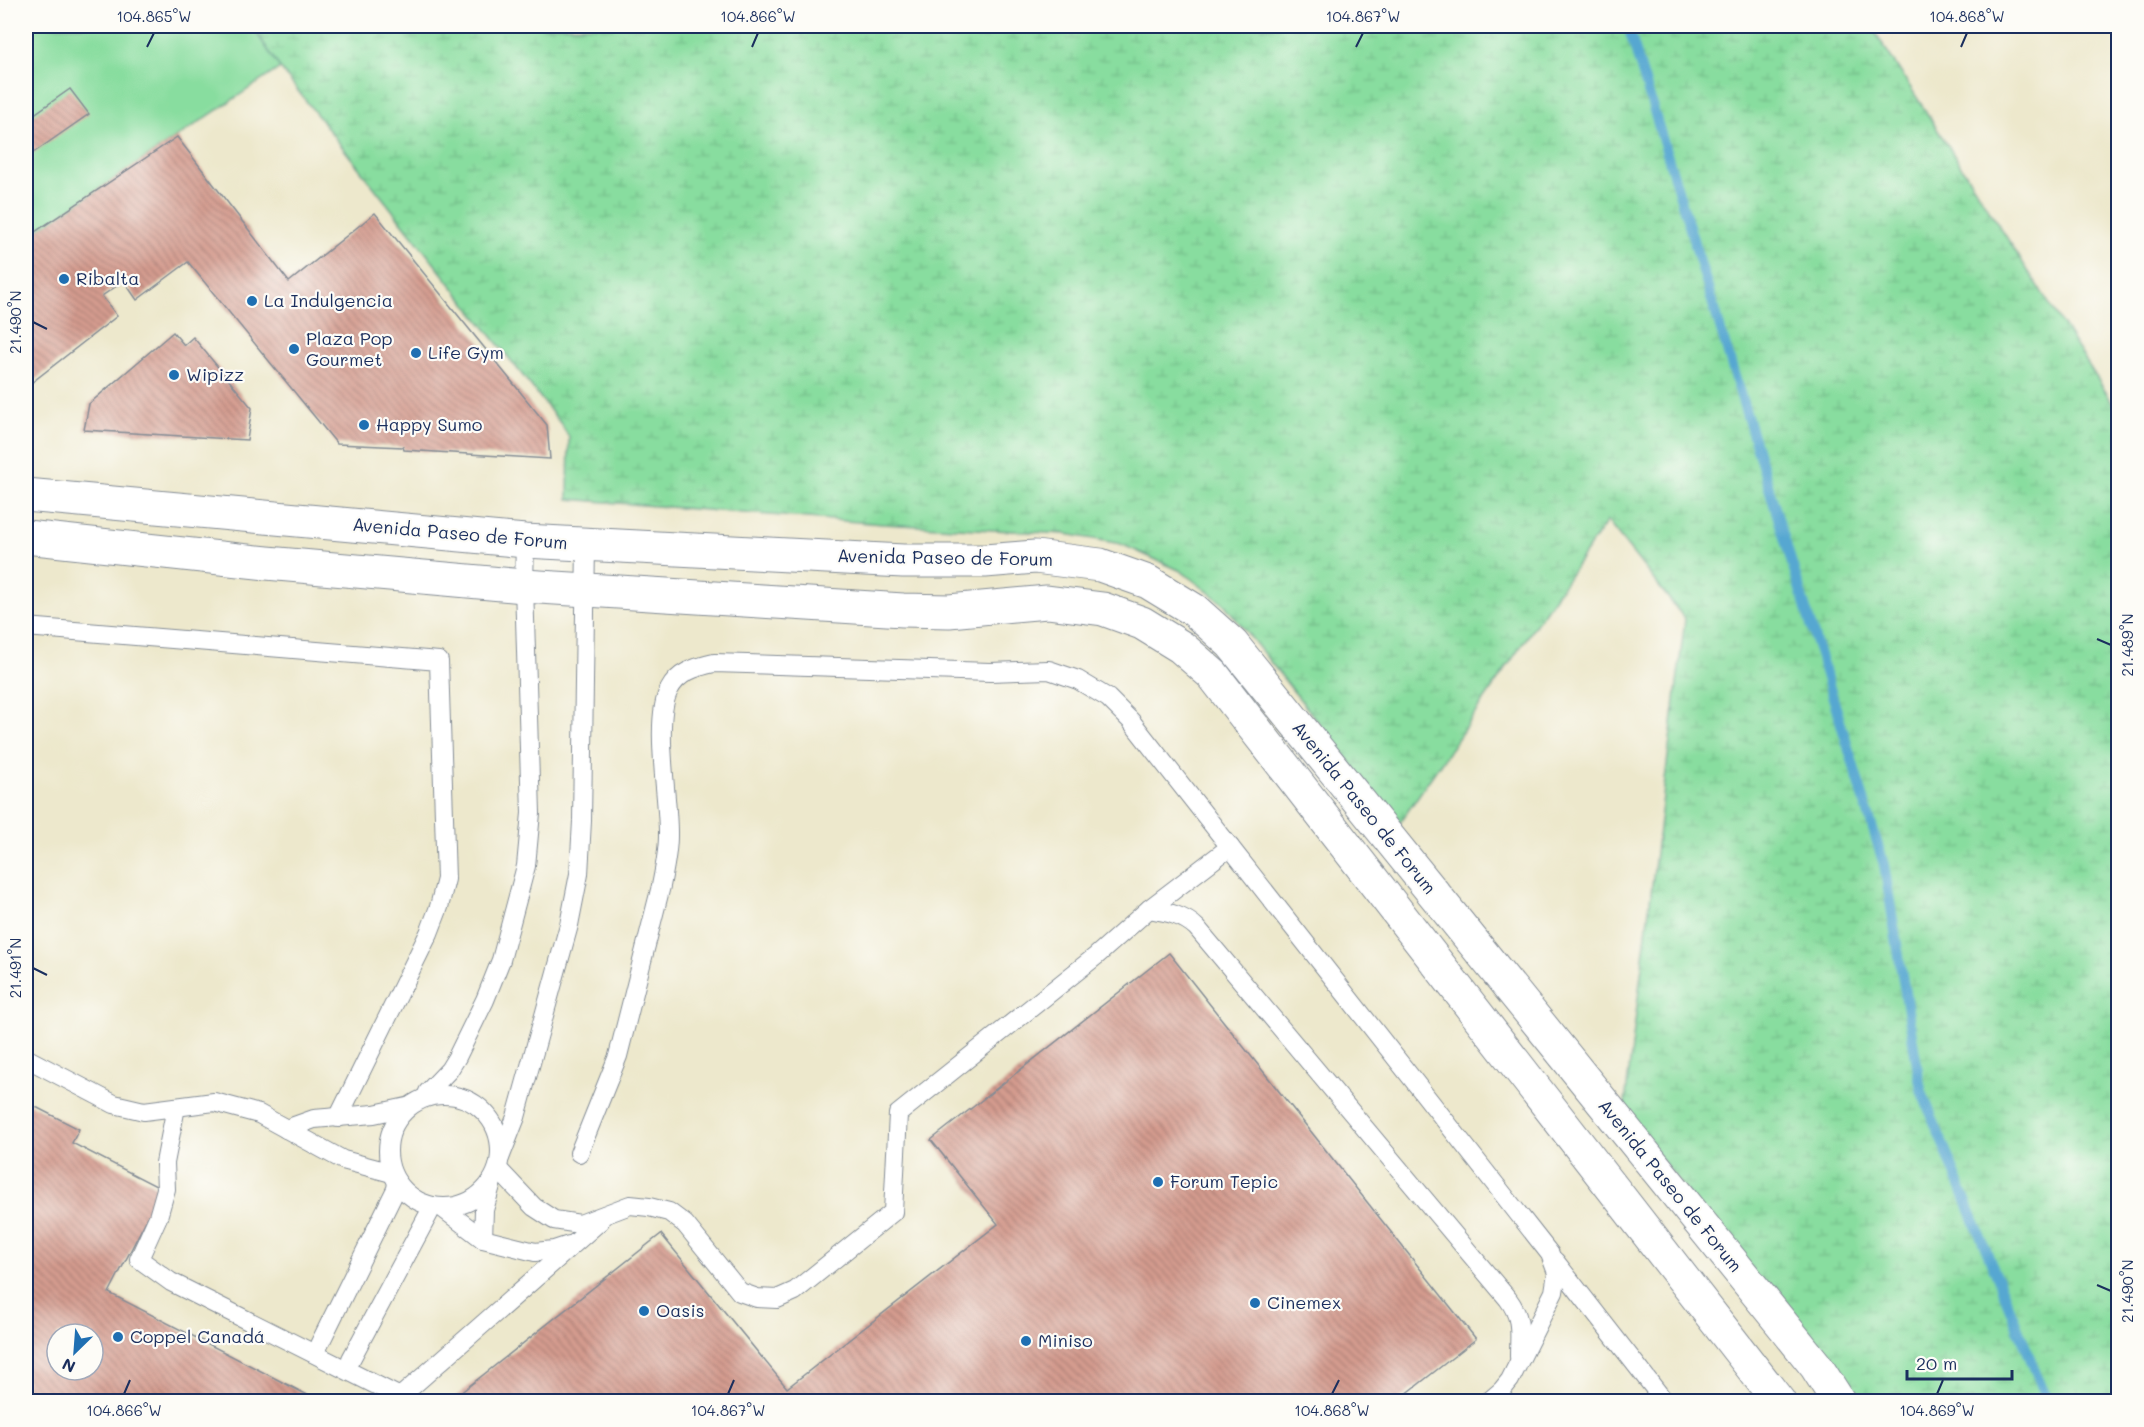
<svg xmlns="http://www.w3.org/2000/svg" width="2144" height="1427" font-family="Mali,sans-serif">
  <defs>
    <pattern id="wetland-marsh" width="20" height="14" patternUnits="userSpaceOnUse" patternTransform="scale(1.5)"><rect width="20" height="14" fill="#88dd9f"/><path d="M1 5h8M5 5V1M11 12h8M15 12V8" fill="none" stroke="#75be8b"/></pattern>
    <pattern id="building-back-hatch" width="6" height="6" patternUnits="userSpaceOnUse" patternTransform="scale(1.5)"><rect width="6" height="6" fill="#d49b8e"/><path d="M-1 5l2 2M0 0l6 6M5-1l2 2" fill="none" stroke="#ab7f77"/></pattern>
  </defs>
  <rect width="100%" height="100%" fill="#fdfcf7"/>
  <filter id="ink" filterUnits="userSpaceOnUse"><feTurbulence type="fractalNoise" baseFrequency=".0167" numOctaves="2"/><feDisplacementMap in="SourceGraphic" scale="12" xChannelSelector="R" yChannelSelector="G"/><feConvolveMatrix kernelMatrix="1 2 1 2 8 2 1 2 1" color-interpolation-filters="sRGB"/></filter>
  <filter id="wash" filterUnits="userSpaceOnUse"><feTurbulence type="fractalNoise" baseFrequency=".008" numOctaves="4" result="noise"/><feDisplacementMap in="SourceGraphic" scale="24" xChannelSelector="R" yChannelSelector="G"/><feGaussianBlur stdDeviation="1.35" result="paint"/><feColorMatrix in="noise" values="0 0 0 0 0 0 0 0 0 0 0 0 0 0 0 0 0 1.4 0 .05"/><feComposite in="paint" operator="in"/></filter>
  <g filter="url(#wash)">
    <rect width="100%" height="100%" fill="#ede8cc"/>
    <!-- wetland -->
    <path fill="url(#wetland-marsh)" stroke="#52867e" stroke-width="1.5" d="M 252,26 L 1871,26 L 2118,411 L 2118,1401 L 1848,1401 L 1624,1111 L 1685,619 L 1607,521 L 1399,824 L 1225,605 L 1181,571 L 1121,544 L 1066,534 L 883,524 L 568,499 L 569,437 L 561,424 L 280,68 Z"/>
    <!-- pitch -->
    <path fill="#88dd9f" stroke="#52867e" stroke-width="1.5" d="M 26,26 L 252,26 L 280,68 L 26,238 Z"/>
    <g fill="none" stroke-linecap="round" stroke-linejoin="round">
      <!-- stream -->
      <path stroke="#56a7d1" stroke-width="10" d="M 1628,26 L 1884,865 L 1921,1090 L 2048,1402"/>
    </g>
    <g id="blocks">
      <!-- building -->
      <g fill="url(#building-back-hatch)" fill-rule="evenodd">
        <path d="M 70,89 L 89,114 L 33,153 L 26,142 L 26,120 Z"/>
        <path d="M 177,137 L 289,282 L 375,213 L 547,425 L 550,459 L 404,450 L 403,447 L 337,444 L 188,262 L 137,300 L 124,281 L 102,296 L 117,316 L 26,387 L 26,238 Z"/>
        <path d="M 173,332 L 184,345 L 193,337 L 252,408 L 247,440 L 84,430 L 89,404 Z"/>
        <path d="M 1169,953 L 1476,1339 L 1396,1402 L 449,1402 L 661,1234 L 787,1388 L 998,1224 L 931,1140 Z"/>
        <path d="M 26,1102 L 79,1129 L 72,1143 L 162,1189 L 109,1293 L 321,1402 L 26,1402 ZM 57,1334 L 93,1334 L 93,1370 L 57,1370 Z"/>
      </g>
    </g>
  </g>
  <g filter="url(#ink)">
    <use href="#blocks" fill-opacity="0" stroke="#848c95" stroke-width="1.5"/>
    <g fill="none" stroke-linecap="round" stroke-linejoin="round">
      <!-- service casing -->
      <g stroke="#848c95" stroke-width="20">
        <g id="service">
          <path d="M 26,627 L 439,661 L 446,879 L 439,907 L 429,933 L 338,1118"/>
          <path d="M 1149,909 C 1166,912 1184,915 1197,928 L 1508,1299 C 1523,1319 1519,1333 1519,1357"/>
          <path d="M 26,1058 L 114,1104 L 144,1111 L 214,1102 L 259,1114 L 343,1160 L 392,1173"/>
          <circle cx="444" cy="1151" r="56"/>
          <path d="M 426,1097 L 428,1092 L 449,1070 L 457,1057 L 485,1000 L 501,960 L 526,866 L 531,813 L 524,586 L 525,541"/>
          <path d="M 176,1107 L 165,1163 L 166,1189 L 158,1217 L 139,1259 L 171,1282 L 400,1397 L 600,1221"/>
          <path d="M 286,1129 L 314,1119 L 374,1114 L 407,1107"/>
          <path d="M 579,1153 L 618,1056 L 661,886 C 664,870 668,853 668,836 C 669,800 653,721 669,690 C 678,672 696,667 714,663 L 990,672 L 1049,670 L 1078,680 L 1108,698 L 1131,721 L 1230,847"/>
          <path d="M 500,1158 L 516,1117 L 569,925 L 579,874 L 582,821 L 586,543"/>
          <path d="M 498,1169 L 534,1207 L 554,1220 L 580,1224 L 630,1205 L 649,1207 L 669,1212 L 685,1224 L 740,1292 L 757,1298 L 777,1299 L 795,1291 L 893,1212 L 898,1114 L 1096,956 L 1149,909 L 1230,847 L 1550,1254 L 1557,1273 L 1554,1292 L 1510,1380 L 1502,1390 L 1488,1402"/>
          <path d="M 441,1207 L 483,1239 L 535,1252 L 554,1250 L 569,1245"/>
          <path d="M 483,1239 L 484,1210 L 492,1182"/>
          <path d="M 1555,1261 L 1665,1402"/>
          <path d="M 319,1345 L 396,1189 L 397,1182"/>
          <path d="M 351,1359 L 433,1206"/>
        </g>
      </g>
      <!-- tertiary casing -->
      <g stroke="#848c95" stroke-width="35">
        <g id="tertiary">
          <path d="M 26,495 L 525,541 L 903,561 L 985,561 L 1035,557 L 1100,565 L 1148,582 L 1194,610 L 1232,644 L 1816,1366 L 1839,1402"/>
          <path d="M 26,537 L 267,563 L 524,586 L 903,610 L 949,611 L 1047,602 L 1103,609 L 1142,623 L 1181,647 L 1213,675 L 1779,1402"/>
        </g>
      </g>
      <!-- service -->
      <use href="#service" stroke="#fff" stroke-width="18"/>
      <!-- tertiary -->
      <use href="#tertiary" stroke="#fff" stroke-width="33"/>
    </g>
  </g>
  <!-- ticks -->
  <path fill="none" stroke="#1b2f5e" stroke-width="2" d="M 147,47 L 154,33M 752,47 L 758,33M 1356,47 L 1363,33M 1961,47 L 1967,33M 33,322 L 47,329M 2097,639 L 2111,645M 33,968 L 47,975M 2097,1285 L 2111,1291M 124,1394 L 130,1380M 728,1394 L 734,1380M 1332,1394 L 1339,1380M 1937,1394 L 1943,1380"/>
  <!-- markers -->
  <g fill="#1f6fb2" stroke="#fdfcf7" stroke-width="2">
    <circle cx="64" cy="279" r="6"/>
    <circle cx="252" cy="301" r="6"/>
    <circle cx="294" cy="349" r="6"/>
    <circle cx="416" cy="353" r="6"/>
    <circle cx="174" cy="375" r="6"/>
    <circle cx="364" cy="425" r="6"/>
    <circle cx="1158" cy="1182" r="6"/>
    <circle cx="1255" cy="1303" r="6"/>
    <circle cx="644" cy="1311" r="6"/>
    <circle cx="118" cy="1337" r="6"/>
    <circle cx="1026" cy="1341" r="6"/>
  </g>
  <g text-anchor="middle" stroke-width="4.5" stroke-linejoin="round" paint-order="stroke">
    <!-- poi labels -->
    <g font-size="18" fill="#1b2f5e" stroke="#fdfcf7" text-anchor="start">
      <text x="76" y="285">Ribalta</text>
      <text x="264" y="307">La Indulgencia</text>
      <text x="306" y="345">Plaza Pop<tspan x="306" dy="21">Gourmet</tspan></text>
      <text x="428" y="359">Life Gym</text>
      <text x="186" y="381">Wipizz</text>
      <text x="376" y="431">Happy Sumo</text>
      <text x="1170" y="1188">Forum Tepic</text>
      <text x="1267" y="1309">Cinemex</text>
      <text x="656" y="1317">Oasis</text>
      <text x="130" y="1343">Coppel Canadá</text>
      <text x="1038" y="1347">Miniso</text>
    </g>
    <!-- street labels -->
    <g font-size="18" fill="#1b2f5e" stroke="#fdfcf7">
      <text transform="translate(460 534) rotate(5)" y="6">Avenida Paseo de Forum</text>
      <text transform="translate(945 558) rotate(1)" y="6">Avenida Paseo de Forum</text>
      <text transform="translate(1364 808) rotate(51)" y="6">Avenida Paseo de Forum</text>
      <text transform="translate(1670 1186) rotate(51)" y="6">Avenida Paseo de Forum</text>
    </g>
  </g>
  <!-- margin -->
  <rect width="2144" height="1427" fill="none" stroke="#fdfcf7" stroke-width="66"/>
  <!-- north arrow -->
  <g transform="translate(75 1352) rotate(205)"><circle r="28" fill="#fdfcf7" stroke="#a3aaba" stroke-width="1.5"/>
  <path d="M0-4.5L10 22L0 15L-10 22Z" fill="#1f6fb2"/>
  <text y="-9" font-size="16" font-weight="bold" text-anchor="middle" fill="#1b2f5e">N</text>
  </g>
  <!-- scale -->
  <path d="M1907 1370v9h105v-9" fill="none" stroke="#1b2f5e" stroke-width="3"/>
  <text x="1916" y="1370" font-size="18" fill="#1b2f5e" stroke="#fdfcf7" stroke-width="4.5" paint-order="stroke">20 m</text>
  <rect x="33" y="33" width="2078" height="1361" fill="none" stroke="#1b2f5e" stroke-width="2"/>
  <g font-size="15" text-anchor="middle" fill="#1b2f5e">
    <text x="154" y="22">104.865°W</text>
    <text x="758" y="22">104.866°W</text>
    <text x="1363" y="22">104.867°W</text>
    <text x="1967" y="22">104.868°W</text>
    <text transform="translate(16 322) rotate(-90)" y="5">21.490°N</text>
    <text transform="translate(2128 645) rotate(-90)" y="5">21.489°N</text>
    <text transform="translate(16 968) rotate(-90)" y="5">21.491°N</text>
    <text transform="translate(2128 1291) rotate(-90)" y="5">21.490°N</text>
    <text x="124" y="1416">104.866°W</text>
    <text x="728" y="1416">104.867°W</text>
    <text x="1332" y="1416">104.868°W</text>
    <text x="1937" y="1416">104.869°W</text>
  </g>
</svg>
